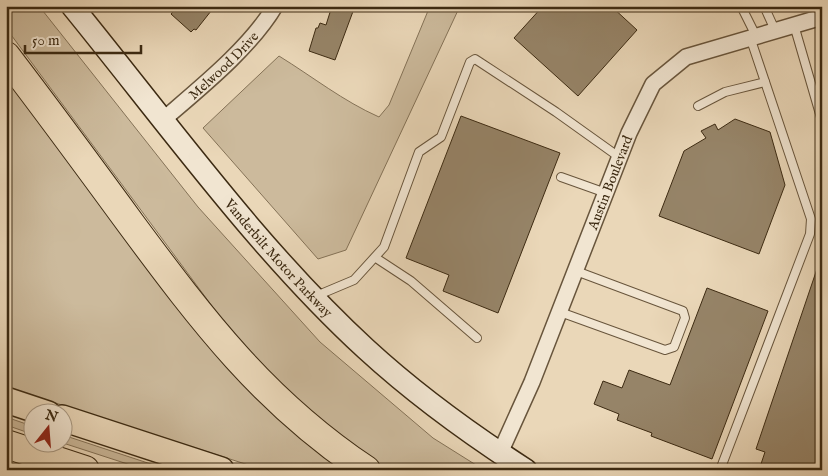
<svg xmlns="http://www.w3.org/2000/svg" width="828" height="476" font-family="'IM FELL English',serif">
  <rect width="100%" height="100%" fill="#ead7b8"/>
  <filter id="stains"><feTurbulence type="fractalNoise" baseFrequency=".004" numOctaves="4"/><feColorMatrix values="0 0 0 0 .2 0 0 0 0 .09 0 0 0 0 .02 0 0 0 .5 -.17"/></filter>
  <radialGradient id="worn" r=".72"><stop offset=".6" stop-color="#630" stop-opacity="0"/><stop offset="1" stop-color="#630" stop-opacity=".3"/></radialGradient>
  <!-- green -->
  <g fill="#ccba9c" stroke="#847257">
    <path d="M 6,6 L 39,6 L 198,207 L 320,342 L 433,438 L 484,470 L 388,470 L 358,452 L 285,390 L 235,337 L 6,28 Z"/>
    <path d="M 430,6 L 460,6 L 346,250 L 318,259 L 203,128 L 279,56 C 313,77 343,101 379,117 L 389,105 Z"/>
    <path d="M 6,73 L 138,252 L 230,371 L 332,463 L 343,470 L 264,470 L 6,387 Z"/>
    <path d="M 6,417 L 32,426 L 32,434 L 6,425 Z"/>
    <path d="M 63,435 L 169,470 L 146,470 L 63,443 Z"/>
  </g>
  <!-- building -->
  <g fill="#968468" stroke="#3c2a12">
    <path d="M 178,6 L 215,6 L 196,30 L 194,29 L 191,32 L 171,14 Z"/>
    <path d="M 332,6 L 355,6 L 335,60 L 309,51 L 316,28 L 318,28 L 320,23 L 326,25 Z"/>
    <path d="M 543,6 L 611,6 L 637,30 L 578,96 L 514,38 Z"/>
    <path d="M 461,116 L 560,153 L 498,313 L 443,291 L 449,275 L 406,258 Z"/>
    <path d="M 735,119 L 770,132 L 785,185 L 759,254 L 659,216 L 684,151 L 706,138 L 701,131 L 715,124 L 718,130 Z"/>
    <path d="M 820,260 L 822,261 L 822,470 L 759,470 L 765,452 L 756,449 Z"/>
    <path d="M 707,288 L 768,311 L 712,459 L 651,436 L 652,433 L 617,420 L 619,414 L 594,404 L 603,381 L 622,388 L 629,370 L 670,385 Z"/>
  </g>
  <g fill="none" stroke-linecap="round" stroke-linejoin="round">
    <!-- service casing -->
    <g stroke="#68553c" stroke-width="10">
      <g id="service">
        <path d="M 741,6 L 756,36"/>
        <path d="M 764,6 L 775,30"/>
        <path d="M 794,25 L 822,121"/>
        <path d="M 698,106 L 725,92 L 765,82"/>
        <path d="M 561,177 L 606,193"/>
        <path d="M 376,258 L 411,281 L 477,338"/>
        <path d="M 316,296 L 354,280 L 384,247 L 419,152 L 441,137 L 470,62 L 475,59 L 556,112 L 619,157"/>
        <path d="M 560,312 L 665,350 L 674,347 L 685,318 L 683,311 L 576,271"/>
        <path d="M 720,470 L 810,234 L 811,219 L 750,37"/>
      </g>
    </g>
    <!-- minor casing -->
    <g stroke="#68553c" stroke-width="18">
      <g id="minor">
        <path id="s1" d="M 164,119 C 200,88 251,47 275,6"/>
        <path id="s2" d="M 500,453 L 532,382 L 629,133 L 653,84 L 686,57 L 822,17"/>
      </g>
    </g>
    <!-- secondary casing -->
    <g stroke="#3c2a12" stroke-width="24">
      <g id="secondary">
        <path id="s3" d="M 72,6 C 165,120 258,250 366,349 C 415,394 470,434 526,470"/>
      </g>
    </g>
    <!-- trunk casing -->
    <g stroke="#3c2a12" stroke-width="28">
      <g id="trunk">
        <path d="M 6,400 L 48,414"/>
        <path d="M 62,418 L 221,470"/>
      </g>
    </g>
    <!-- motorway casing -->
    <g stroke="#3c2a12" stroke-width="30">
      <g id="motorway">
        <path d="M 6,56 C 49,112 90,168 131,224 C 203,321 264,402 366,470"/>
        <path d="M 6,444 L 85,470"/>
      </g>
    </g>
    <!-- service -->
    <use href="#service" stroke="#f1e5d1" stroke-width="8"/>
    <!-- minor -->
    <use href="#minor" stroke="#f1e5d1" stroke-width="15"/>
    <!-- secondary -->
    <use href="#secondary" stroke="#f1e5d1" stroke-width="21"/>
    <!-- trunk -->
    <use href="#trunk" stroke="#ead7b8" stroke-width="25"/>
    <!-- motorway -->
    <use href="#motorway" stroke="#ead7b8" stroke-width="28"/>
  </g>
  <g text-anchor="middle" stroke-width="4" stroke-linejoin="round" paint-order="stroke">
    <!-- street labels -->
    <g font-size="14" fill="#3c2a12" stroke="#f1e5d1">
      <text dy="5" stroke="none"><textPath href="#s1" startOffset="80">Melwood Drive</textPath></text>
      <text dy="5" stroke="none"><textPath href="#s2" startOffset="292">Austin Boulevard</textPath></text>
      <text dy="5" stroke="none"><textPath href="#s3" startOffset="326">Vanderbilt Motor Parkway</textPath></text>
    </g>
  </g>
  <!-- margin -->
  <rect width="828" height="476" fill="none" stroke="#ead7b8" stroke-width="25"/>
  <rect x="8" y="8" width="813" height="461" fill="none" stroke="#3c2a12" stroke-width="2.5"/>
  <rect x="12" y="12" width="803" height="451" fill="none" stroke="#3c2a12"/>
  <!-- north arrow -->
  <g transform="translate(48 428) rotate(17)"><circle r="24" fill="#f1e5d1" stroke="#a99a85"/>
  <path d="M0-4L9 19L0 12L-9 19Z" fill="#8f2418"/>
  <text y="-8" font-size="14" font-weight="bold" text-anchor="middle" fill="#3c2a12">N</text>
  </g>
  <!-- scale -->
  <path d="M25 45v8h116v-8" fill="none" stroke="#3c2a12" stroke-width="2.5"/>
  <text x="32" y="45" font-size="15" fill="#3c2a12" stroke="#f1e5d1" stroke-width="4" paint-order="stroke">50 m</text>
  <rect width="100%" height="100%" filter="url(#stains)"/>
  <rect width="100%" height="100%" fill="url(#worn)"/>
</svg>
